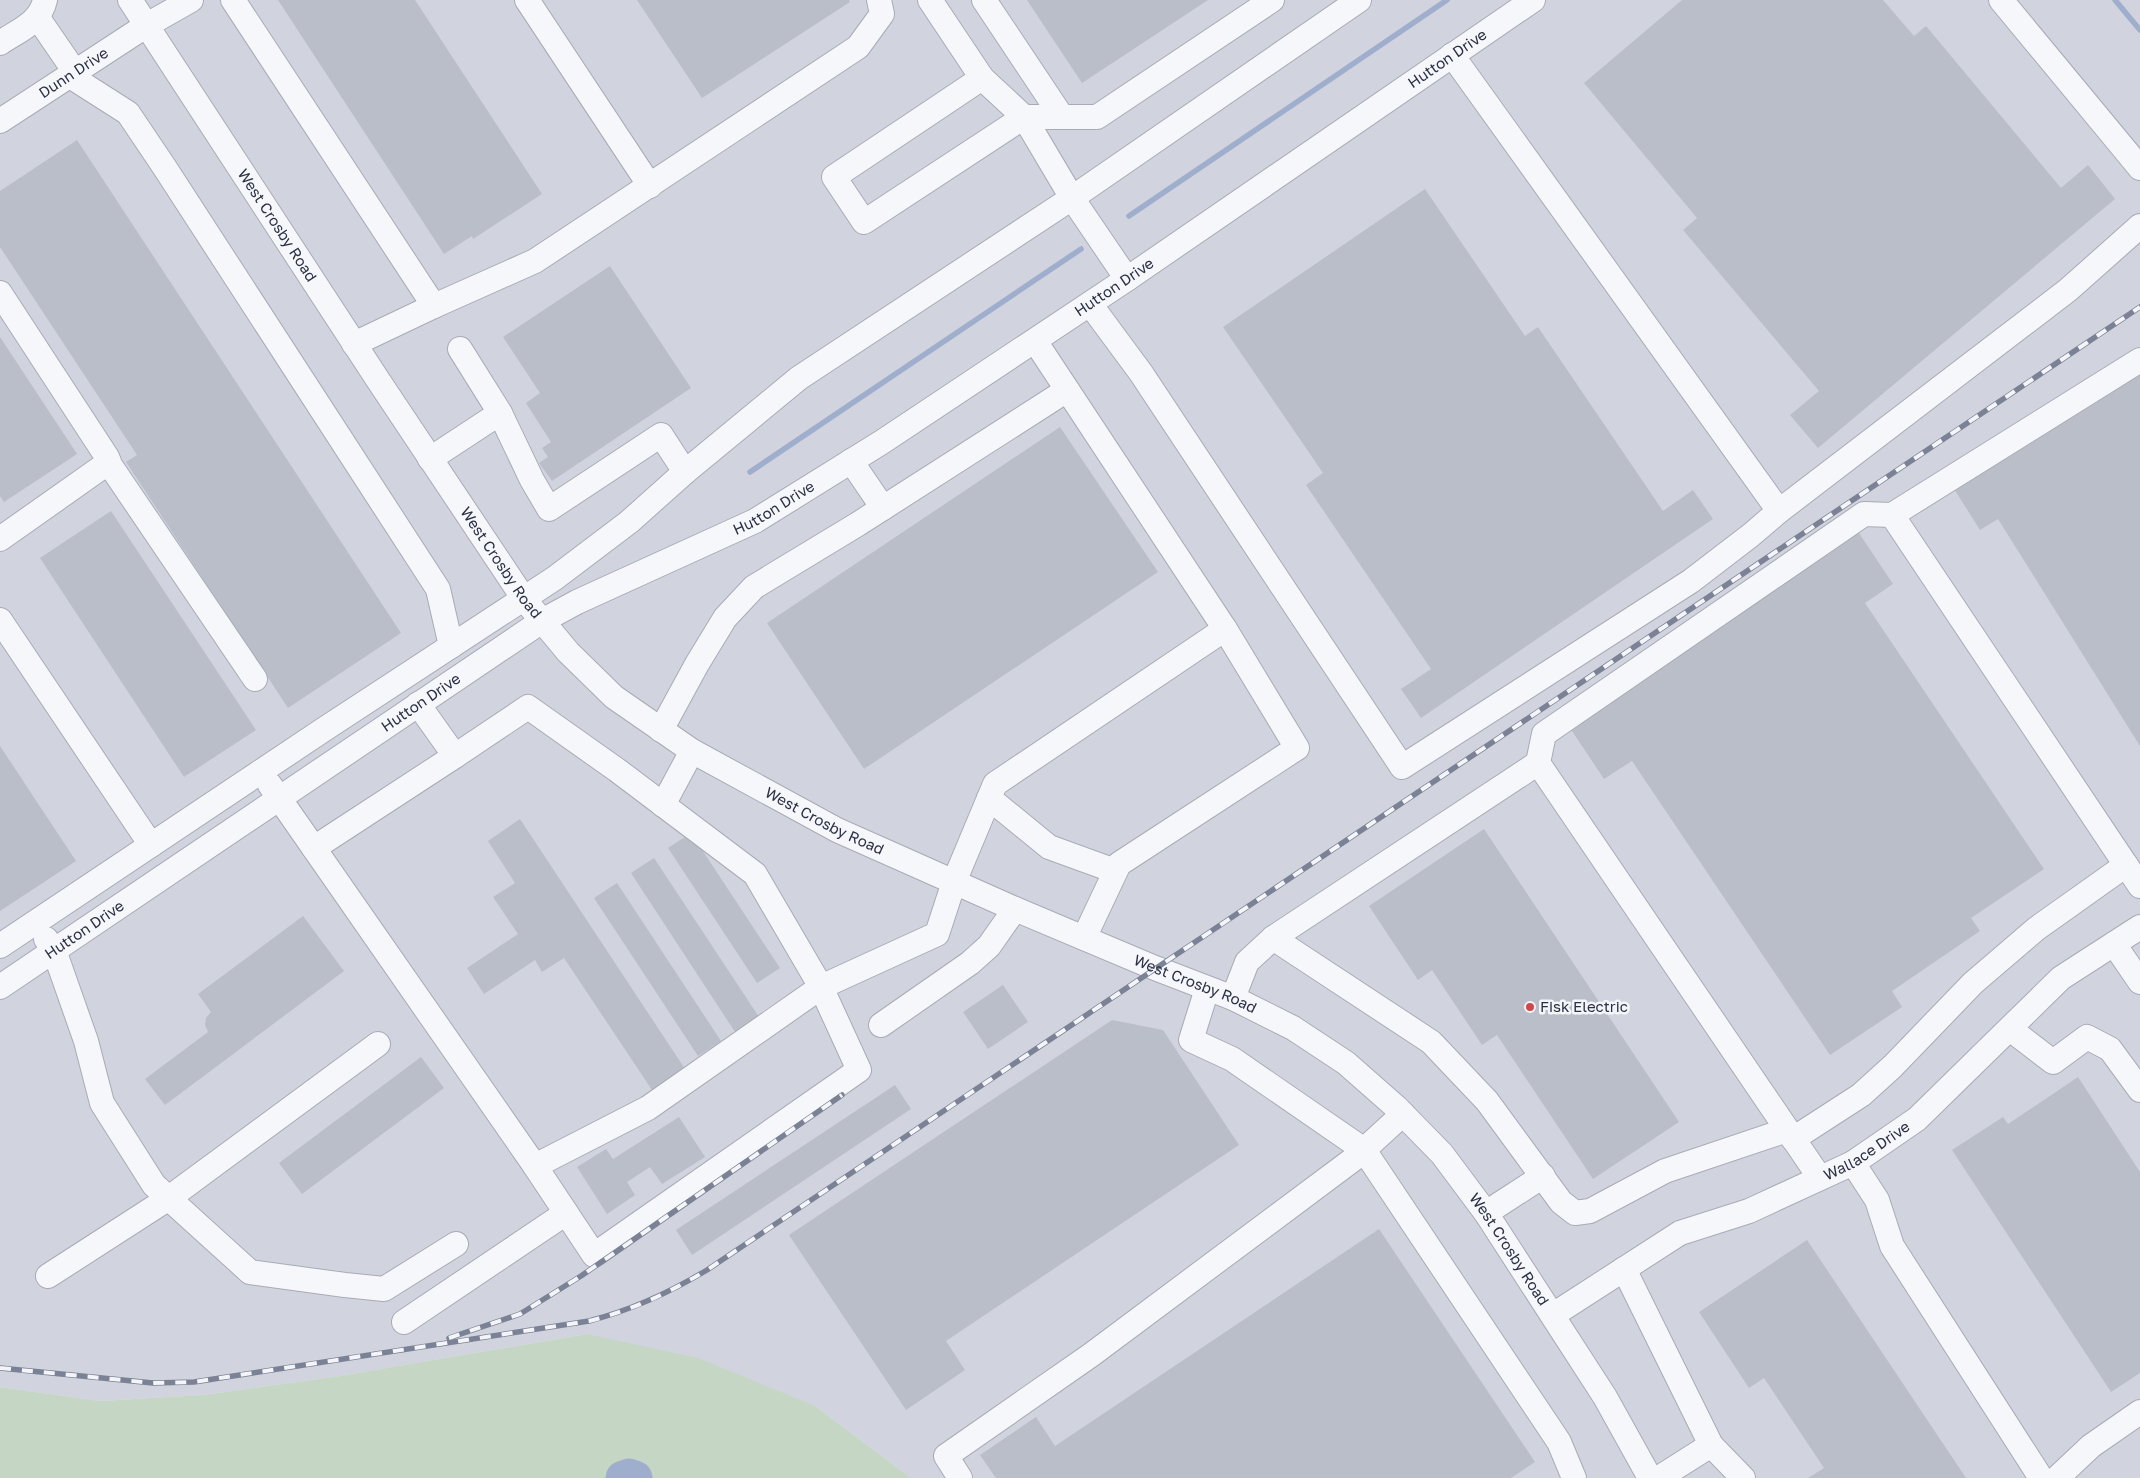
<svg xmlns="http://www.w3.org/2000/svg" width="2140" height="1478" font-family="'Golos Text',sans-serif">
  <rect width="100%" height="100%" fill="#e3e5ec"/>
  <!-- built -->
  <path fill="#d1d4de" d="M 0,0 L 2140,0 L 2140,1478 L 911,1478 L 815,1406 L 587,1334 L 340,1376 L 204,1395 L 100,1401 L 0,1387 Z"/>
  <!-- green -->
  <path fill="#c6d6c4" d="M 587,1334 L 698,1358 L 815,1406 L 911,1478 L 0,1478 L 0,1387 L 100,1401 L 204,1395 L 340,1376 Z"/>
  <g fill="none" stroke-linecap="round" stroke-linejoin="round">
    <!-- stream -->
    <g stroke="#9eaecc" stroke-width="5.5">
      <path d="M 2115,0 L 2140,30"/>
      <path d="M 1129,216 L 1447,0"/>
      <path d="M 750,472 L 1081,249"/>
    </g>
    <!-- river -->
    <path stroke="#9eaecc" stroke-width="35" d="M 623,1478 L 629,1476 L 635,1478"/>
  </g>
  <!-- building -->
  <g fill="#babec9">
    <path d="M 278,0 L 415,0 L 542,194 L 473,239 L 472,236 L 444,254 Z"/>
    <path d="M 637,0 L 849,0 L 850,2 L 702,98 Z"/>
    <path d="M 1027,0 L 1208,0 L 1082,83 Z"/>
    <path d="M 1682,0 L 1883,0 L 1914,36 L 1926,26 L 2061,188 L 2088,165 L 2115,199 L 1818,448 L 1790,415 L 1819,391 L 1683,230 L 1697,218 L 1584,83 Z"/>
    <path d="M 77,140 L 401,633 L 288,708 L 126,462 L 137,455 L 0,247 L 0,191 Z"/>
    <path d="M 1425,189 L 1525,336 L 1538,327 L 1663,511 L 1693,490 L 1713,519 L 1421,718 L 1401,689 L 1431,669 L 1306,485 L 1323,473 L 1223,327 Z"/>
    <path d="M 610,266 L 691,388 L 552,481 L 539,463 L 548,457 L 542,448 L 551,442 L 526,403 L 540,393 L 503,337 Z"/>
    <path d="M 0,337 L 77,454 L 4,502 L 0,496 Z"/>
    <path d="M 2140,366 L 2140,746 L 1998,519 L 1980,530 L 1951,484 Z"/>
    <path d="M 1060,427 L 1158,572 L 864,769 L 767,623 Z"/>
    <path d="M 111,511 L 256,730 L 184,777 L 40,558 Z"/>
    <path d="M 1855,527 L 1893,584 L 1865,603 L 2044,869 L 1971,918 L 1980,931 L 1892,991 L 1902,1007 L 1830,1055 L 1632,761 L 1604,779 L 1566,722 Z"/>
    <path d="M 0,746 L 76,861 L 0,911 Z"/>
    <path d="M 520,819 L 687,1072 L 654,1093 L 564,958 L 542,972 L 535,960 L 484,994 L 467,968 L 518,934 L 493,897 L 515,883 L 488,841 Z"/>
    <path d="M 1484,829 L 1679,1122 L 1593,1179 L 1497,1035 L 1482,1045 L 1432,970 L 1418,980 L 1369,906 Z"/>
    <path d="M 691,833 L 780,968 L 757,983 L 668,848 Z"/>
    <path d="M 654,858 L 759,1017 L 735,1032 L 631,873 Z"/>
    <path d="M 617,883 L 721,1041 L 698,1056 L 594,898 Z"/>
    <path d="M 303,916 L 344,971 L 165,1105 L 145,1079 L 208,1032 L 205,1025 L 206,1018 L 211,1012 L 198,994 Z"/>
    <path d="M 1003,985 L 1028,1022 L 988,1049 L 963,1012 Z"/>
    <path d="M 1112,1020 L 1163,1030 L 1239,1145 L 946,1341 L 965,1370 L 906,1410 L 789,1235 Z"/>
    <path d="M 421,1057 L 444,1088 L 302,1194 L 279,1163 Z"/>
    <path d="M 2078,1077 L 2140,1172 L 2140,1373 L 2111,1392 L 1952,1150 L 2003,1117 L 2008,1124 Z"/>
    <path d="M 895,1085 L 911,1109 L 692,1255 L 676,1230 Z"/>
    <path d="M 679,1117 L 705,1157 L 662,1184 L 650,1167 L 627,1182 L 635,1195 L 607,1214 L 577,1167 L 606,1149 L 613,1159 Z"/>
    <path d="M 1379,1229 L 1535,1462 L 1511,1478 L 996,1478 L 980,1455 L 1036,1417 L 1055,1446 Z"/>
    <path d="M 1807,1240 L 1966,1478 L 1808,1478 L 1824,1468 L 1764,1378 L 1749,1388 L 1699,1312 Z"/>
  </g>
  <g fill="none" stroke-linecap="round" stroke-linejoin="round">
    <!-- minor casing -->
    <g stroke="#a8abb6" stroke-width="26">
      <g id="minor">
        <path id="s1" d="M 130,0 L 378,380 L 524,599 L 568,652 L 614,697 L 692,751 L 837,830 L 1015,909 L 1155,968 L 1233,998 L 1293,1028 L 1346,1063 L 1396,1107 L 1442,1154 L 1486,1213 L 1605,1397 L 1650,1478"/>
        <path d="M 233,0 L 434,306 L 535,261 L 858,47 L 882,14 L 879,0"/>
        <path d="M 527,0 L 650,186"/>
        <path d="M 930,0 L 982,78 L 1024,117 L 1072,198 L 1127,279"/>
        <path d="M 984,0 L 1062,117"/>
        <path d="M 2001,0 L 2140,168"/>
        <path d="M 38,18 L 75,72"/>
        <path d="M 0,43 C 19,30 40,23 45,0"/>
        <path d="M 1452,55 L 1779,511 L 2068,290 L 2140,226"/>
        <path d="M 70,76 L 128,113 L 165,168 L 438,589 L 451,646"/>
        <path d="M 982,78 L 834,177 L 864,222 L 1024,117 L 1097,117 L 1272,0"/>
        <path id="s2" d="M 0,121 L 147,25 L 191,0"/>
        <path d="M 0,293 L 107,457 L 110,465 L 255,679"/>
        <path d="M 1090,304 L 1141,373 L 1402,767 L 1691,581 L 1751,535 L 1779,511"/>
        <path d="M 354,344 L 434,306"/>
        <path d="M 460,349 L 500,413"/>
        <path d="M 2140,360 L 1892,515 L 2140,886"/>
        <path d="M 430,459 L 500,413 L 532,480 L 549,509 L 661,435 L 685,472"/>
        <path d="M 851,461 L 883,508"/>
        <path d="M 0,539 L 109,462"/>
        <path d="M 0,620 L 151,845"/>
        <path d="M 661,730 L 697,664 L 725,618 L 754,587 L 858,524 L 1067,390"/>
        <path d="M 1538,763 L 1544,734 L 1864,514 L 1892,515"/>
        <path d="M 270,785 L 535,1166 L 648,1108 L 821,987 L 755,874 L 617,770 L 528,707 L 455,756 L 418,704"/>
        <path d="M 989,798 L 1049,847 L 1115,871"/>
        <path d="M 663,805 L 692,751"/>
        <path d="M 314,848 L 455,756"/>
        <path d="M 1084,938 L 1119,864 L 1297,748 L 1225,629"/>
        <path d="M 1273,938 L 1431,1042 L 1487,1101 L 1561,1202 L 1575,1213 L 1590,1211 L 1665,1171 L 1787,1130"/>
        <path d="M 46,939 L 54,950 L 86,1041 L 102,1103 L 154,1185 L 250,1272 L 345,1285 L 384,1289 L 456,1244"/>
        <path d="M 2114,944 L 2140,982"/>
        <path d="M 0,946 L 323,730 L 555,578 L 629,522 L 685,472 L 799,378 L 1072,198 L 1359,0"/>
        <path id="s3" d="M 0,987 L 542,621 L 577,602 L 755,521 L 882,442 L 1127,279 L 1533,0"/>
        <path d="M 1207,989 L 1191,1040 L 1232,1059 L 1364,1150 L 1559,1442 L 1574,1478"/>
        <path d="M 1233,998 L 1247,962 L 1273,938 L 1538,763 L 1820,1178"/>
        <path d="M 881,1025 L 970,963 L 989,946 L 1015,909"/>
        <path d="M 2010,1029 L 2053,1062 L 2087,1037 L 2110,1049 L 2140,1090"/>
        <path d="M 1793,1139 L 1861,1095 L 1893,1066 L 1973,983 L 2036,929 L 2126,865"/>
        <path d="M 1853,1163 L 1877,1200 L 1892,1246 L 2041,1478"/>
        <path d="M 535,1166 L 594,1255 L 859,1070 L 821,987 L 937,934 L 954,882 L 995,784 L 1225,629 L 1035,341"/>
        <path d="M 1486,1213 L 1543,1176"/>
        <path d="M 1624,1269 L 1711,1445 L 1743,1478"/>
        <path d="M 48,1276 L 169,1198 L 378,1044"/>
        <path id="s4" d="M 1553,1315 L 1680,1233 L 1749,1211 L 1853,1163 L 1917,1119 L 2061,978 L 2140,927"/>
        <path d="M 404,1322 L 566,1213"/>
        <path d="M 960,1478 L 946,1456 L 1091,1355 L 1355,1158 L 1403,1114"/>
        <path d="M 1659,1478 L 1711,1445"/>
        <path d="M 2057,1478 L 2091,1446 L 2140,1412"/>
      </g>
    </g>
    <!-- minor -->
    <use href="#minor" stroke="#f6f7fa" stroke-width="24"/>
    <!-- rail casing -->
    <g stroke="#7c8295" stroke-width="5.5">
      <g id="rail">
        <path d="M 449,1338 L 520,1314 L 581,1276 L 842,1095"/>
        <path d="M 0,1368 L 153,1383 L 194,1382 L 589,1321 C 632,1310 669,1293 707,1270 L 2140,307"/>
      </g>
    </g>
    <!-- rail -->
    <use href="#rail" stroke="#f3f5f9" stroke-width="4" stroke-dasharray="11" stroke-linecap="butt"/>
  </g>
  <!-- markers -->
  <circle fill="#d0494a" stroke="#f3f5f9" stroke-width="2" cx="1530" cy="1007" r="5"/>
  <g text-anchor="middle" stroke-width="5" stroke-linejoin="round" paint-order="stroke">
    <!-- street labels -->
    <g font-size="15" fill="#2b3044" stroke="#f3f5f9">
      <text dy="5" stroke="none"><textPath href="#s3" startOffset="1722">Hutton Drive</textPath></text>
      <text dy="5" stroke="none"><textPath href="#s2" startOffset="88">Dunn Drive</textPath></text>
      <text dy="5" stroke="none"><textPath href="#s1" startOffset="269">West Crosby Road</textPath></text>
      <text dy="5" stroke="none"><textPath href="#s3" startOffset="1318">Hutton Drive</textPath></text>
      <text dy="5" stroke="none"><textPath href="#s3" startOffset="912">Hutton Drive</textPath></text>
      <text dy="5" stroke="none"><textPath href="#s1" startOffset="674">West Crosby Road</textPath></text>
      <text dy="5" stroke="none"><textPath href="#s3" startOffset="508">Hutton Drive</textPath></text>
      <text dy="5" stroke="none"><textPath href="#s1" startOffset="1095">West Crosby Road</textPath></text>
      <text dy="5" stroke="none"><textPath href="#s3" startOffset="102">Hutton Drive</textPath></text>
      <text dy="5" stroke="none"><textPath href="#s1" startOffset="1500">West Crosby Road</textPath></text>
      <text dy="5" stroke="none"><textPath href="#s4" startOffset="356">Wallace Drive</textPath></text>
      <text dy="5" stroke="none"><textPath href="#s1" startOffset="1920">West Crosby Road</textPath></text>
    </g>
    <!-- poi labels -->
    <g font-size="15" fill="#2b3044" stroke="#f3f5f9" text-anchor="start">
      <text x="1540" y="1012">Fisk Electric</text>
    </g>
  </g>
</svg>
